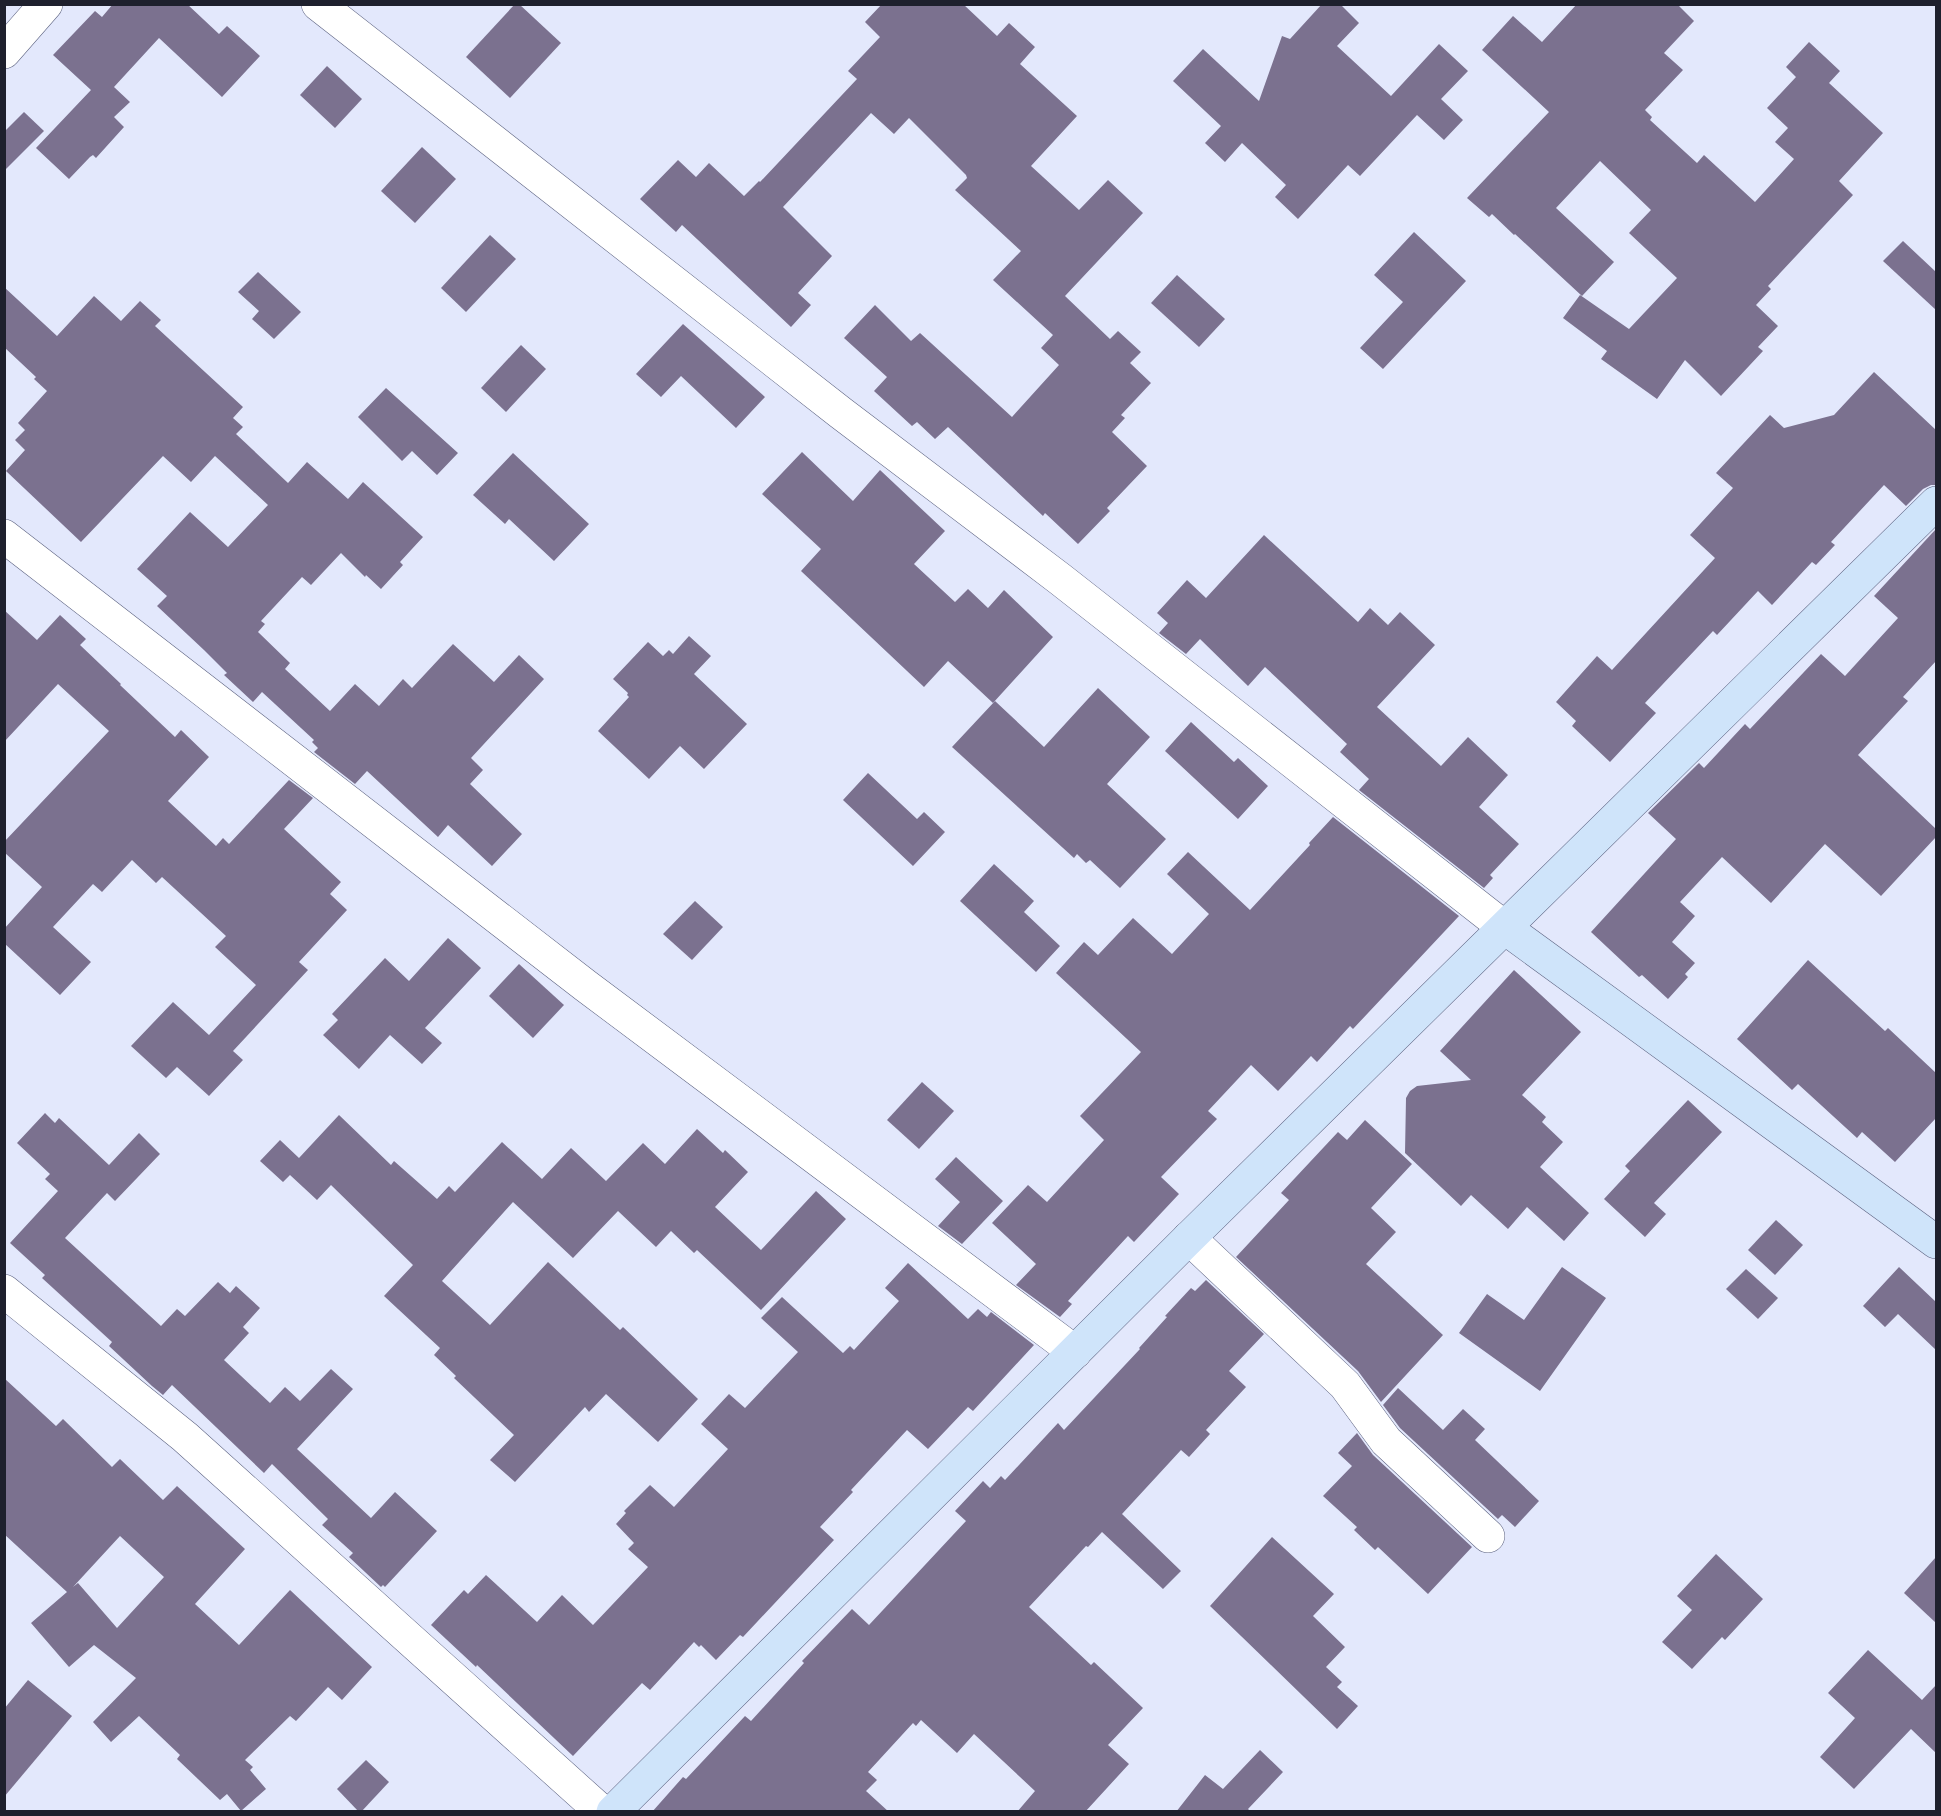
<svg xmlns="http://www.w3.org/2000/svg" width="1941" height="1816" font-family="'Zilla Slab',serif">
  <rect width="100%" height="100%" fill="#e3e8fc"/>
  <!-- building -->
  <g fill="#7b718f" fill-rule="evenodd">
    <path d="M 113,4 L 187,4 L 219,34 L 227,26 L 260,56 L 222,97 L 159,38 L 114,87 L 130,102 L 114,117 L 124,127 L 96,158 L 93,155 L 90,157 L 69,179 L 36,148 L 91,90 L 53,55 L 95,11 L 102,17 Z"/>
    <path d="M 515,4 L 519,4 L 561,43 L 510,98 L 466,57 Z"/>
    <path d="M 882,4 L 963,4 L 997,36 L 1009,23 L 1035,47 L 1020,64 L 1077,116 L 1031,166 L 1079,210 L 1108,180 L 1143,213 L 1065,296 L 1110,339 L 1118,331 L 1141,352 L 1130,363 L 1151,383 L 1121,415 L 1125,418 L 1112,432 L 1147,466 L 1107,508 L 1110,511 L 1078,544 L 1045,513 L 1043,516 L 948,427 L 935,439 L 917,422 L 912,426 L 874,391 L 887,377 L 844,338 L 875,305 L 911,341 L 920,333 L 1012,417 L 1059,365 L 1041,348 L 1053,335 L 993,280 L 1021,251 L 955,190 L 967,178 L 966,175 L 909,118 L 894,134 L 871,113 L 783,207 L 832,256 L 798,293 L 811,305 L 791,327 L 682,225 L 676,232 L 640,199 L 678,160 L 696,177 L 709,163 L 744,196 L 759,181 L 760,182 L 857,79 L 848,71 L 880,37 L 865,22 Z"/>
    <path d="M 1322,4 L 1340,4 L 1359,23 L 1337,46 L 1391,96 L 1439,44 L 1468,71 L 1441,99 L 1463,120 L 1444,140 L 1417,115 L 1360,176 L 1348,165 L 1298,219 L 1275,197 L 1286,185 L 1242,143 L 1225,162 L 1205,143 L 1221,126 L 1173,81 L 1203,49 L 1259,101 L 1282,36 L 1290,39 Z"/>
    <path d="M 1577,4 L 1677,4 L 1694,21 L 1664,53 L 1683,70 L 1645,110 L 1652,117 L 1650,120 L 1697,163 L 1704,155 L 1755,202 L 1794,159 L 1775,142 L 1788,128 L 1767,108 L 1796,77 L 1786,67 L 1809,42 L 1840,71 L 1829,83 L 1883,133 L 1839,181 L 1853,195 L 1768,286 L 1771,289 L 1756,305 L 1778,326 L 1758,347 L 1763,351 L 1721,396 L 1685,360 L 1657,399 L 1601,359 L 1607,351 L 1563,318 L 1580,295 L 1629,329 L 1677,278 L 1629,233 L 1651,210 L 1600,161 L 1556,208 L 1614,262 L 1582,296 L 1515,234 L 1514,235 L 1492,214 L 1489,217 L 1467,198 L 1549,112 L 1482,50 L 1513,16 L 1542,42 Z"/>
    <path d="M 327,66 L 362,99 L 335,128 L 300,95 Z"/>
    <path d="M 24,112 L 44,131 L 4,171 L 4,132 Z"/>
    <path d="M 422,147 L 456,179 L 415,223 L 381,191 Z"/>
    <path d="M 1414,232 L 1466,281 L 1383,369 L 1360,348 L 1403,302 L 1374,275 Z"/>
    <path d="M 490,235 L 516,259 L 466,312 L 441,288 Z"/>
    <path d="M 1903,241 L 1936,272 L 1936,310 L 1883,261 Z"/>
    <path d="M 258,272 L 301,312 L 274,339 L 252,319 L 259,311 L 238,292 Z"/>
    <path d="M 1177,275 L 1225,319 L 1199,347 L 1151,303 Z"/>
    <path d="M 4,287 L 57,336 L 94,296 L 121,321 L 140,301 L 161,320 L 155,326 L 243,407 L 233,418 L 243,427 L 236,434 L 288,483 L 307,462 L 348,499 L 363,482 L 423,537 L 400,562 L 403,565 L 381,589 L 366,575 L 365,577 L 341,553 L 311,585 L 302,577 L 261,621 L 265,624 L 258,632 L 290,663 L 285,669 L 330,711 L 355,684 L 379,706 L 403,679 L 412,688 L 453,644 L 494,682 L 519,655 L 544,679 L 471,758 L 483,770 L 470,784 L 522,834 L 492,866 L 448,825 L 438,837 L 367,771 L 355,784 L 314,752 L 318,748 L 312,742 L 314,740 L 262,692 L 253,702 L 224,675 L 227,673 L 204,650 L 157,606 L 167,596 L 137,569 L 190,512 L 228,547 L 268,505 L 215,456 L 191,482 L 163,456 L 81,542 L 6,471 L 25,450 L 15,440 L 25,430 L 18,423 L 47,391 L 34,379 L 36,377 L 4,347 Z"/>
    <path d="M 683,324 L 765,397 L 736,428 L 681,376 L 661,397 L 636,374 Z"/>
    <path d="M 521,345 L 546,369 L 506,412 L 481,388 Z"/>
    <path d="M 1874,372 L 1936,430 L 1936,485 L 1931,485 L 1923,489 L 1906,506 L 1884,485 L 1831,542 L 1835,545 L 1816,565 L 1812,562 L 1772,605 L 1758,591 L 1717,635 L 1713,631 L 1645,703 L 1656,713 L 1610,762 L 1572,726 L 1576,721 L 1556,702 L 1597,656 L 1612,670 L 1715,558 L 1690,535 L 1733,488 L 1716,473 L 1770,415 L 1784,428 L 1834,415 Z"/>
    <path d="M 386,388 L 458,453 L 437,475 L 412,451 L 402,461 L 358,417 Z"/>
    <path d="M 802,452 L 853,501 L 880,470 L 945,531 L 914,564 L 955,602 L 968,589 L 988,608 L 1004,590 L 1053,637 L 993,703 L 948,661 L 924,687 L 801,571 L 821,549 L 762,494 Z"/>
    <path d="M 513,453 L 589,524 L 554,561 L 509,519 L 505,524 L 473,495 Z"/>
    <path d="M 1936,529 L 1936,661 L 1903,697 L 1908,701 L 1858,755 L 1936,829 L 1936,837 L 1881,896 L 1825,844 L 1771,903 L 1722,857 L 1680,902 L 1695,916 L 1672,942 L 1695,963 L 1685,974 L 1688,977 L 1668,999 L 1642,975 L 1639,977 L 1591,932 L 1676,839 L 1648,813 L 1699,763 L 1704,768 L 1745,724 L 1750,729 L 1821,654 L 1845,676 L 1898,618 L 1874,596 Z"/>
    <path d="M 1264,535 L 1358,622 L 1370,608 L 1388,625 L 1400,612 L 1435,645 L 1377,707 L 1441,766 L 1468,737 L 1508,775 L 1479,807 L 1519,844 L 1490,875 L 1493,878 L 1484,888 L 1359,790 L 1369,779 L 1340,752 L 1347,744 L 1265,667 L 1248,686 L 1200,639 L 1186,654 L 1159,633 L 1168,623 L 1157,613 L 1187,580 L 1206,598 Z"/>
    <path d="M 4,610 L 37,640 L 60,615 L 86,639 L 80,645 L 121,684 L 120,685 L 175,737 L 181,730 L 209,757 L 168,801 L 216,846 L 223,838 L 229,844 L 289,780 L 313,798 L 284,829 L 341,882 L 330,894 L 347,910 L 299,962 L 308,970 L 233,1051 L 243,1060 L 209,1096 L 177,1067 L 166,1078 L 131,1046 L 173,1002 L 209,1035 L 256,985 L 215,947 L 226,936 L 162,877 L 156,883 L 132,860 L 102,892 L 93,884 L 53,927 L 91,962 L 60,995 L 4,943 L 4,929 L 42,887 L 4,852 L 4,842 L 109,731 L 58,684 L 4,742 Z"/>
    <path d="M 689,636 L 711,656 L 694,674 L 747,724 L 704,769 L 680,746 L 649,779 L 598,731 L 629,697 L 627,695 L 628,693 L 613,679 L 648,642 L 663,656 L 669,650 L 673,654 Z"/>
    <path d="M 1098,688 L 1150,737 L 1107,784 L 1166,839 L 1120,888 L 1090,860 L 1086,863 L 1077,854 L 1074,858 L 952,747 L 995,701 L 1044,747 Z"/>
    <path d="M 1191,722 L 1234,762 L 1238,758 L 1268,786 L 1238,819 L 1165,751 Z"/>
    <path d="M 868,773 L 917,819 L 924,812 L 945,832 L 913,866 L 843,800 Z"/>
    <path d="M 1333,817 L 1459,916 L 1353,1029 L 1350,1026 L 1317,1062 L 1311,1056 L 1278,1091 L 1251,1065 L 1208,1111 L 1217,1119 L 1161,1177 L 1179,1194 L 1134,1242 L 1128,1236 L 1068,1301 L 1072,1304 L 1060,1317 L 1016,1285 L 1036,1264 L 992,1223 L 1028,1185 L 1047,1202 L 1104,1140 L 1080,1116 L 1141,1052 L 1056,973 L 1084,942 L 1098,955 L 1133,918 L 1172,954 L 1209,914 L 1167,874 L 1188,852 L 1250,910 L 1310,845 L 1309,843 Z"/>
    <path d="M 994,864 L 1034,901 L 1024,912 L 1060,946 L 1036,972 L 960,901 Z"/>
    <path d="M 695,901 L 723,927 L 692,960 L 663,934 Z"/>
    <path d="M 448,938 L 481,968 L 425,1028 L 442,1043 L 422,1064 L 390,1035 L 359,1069 L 323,1035 L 338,1020 L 332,1014 L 385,958 L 409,981 Z"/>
    <path d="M 1808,960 L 1885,1031 L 1888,1028 L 1936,1073 L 1936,1118 L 1895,1162 L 1862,1132 L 1857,1138 L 1798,1084 L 1792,1090 L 1737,1039 Z"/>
    <path d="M 519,964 L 564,1005 L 533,1038 L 489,996 Z"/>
    <path d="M 1514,970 L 1581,1032 L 1522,1095 L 1546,1117 L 1542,1122 L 1563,1142 L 1540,1167 L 1589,1213 L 1564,1241 L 1527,1207 L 1508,1229 L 1471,1195 L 1461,1206 L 1405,1153 L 1406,1098 L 1410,1091 L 1417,1086 L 1471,1080 L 1440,1051 Z"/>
    <path d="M 922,1082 L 954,1111 L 919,1149 L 887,1120 Z"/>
    <path d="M 1688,1100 L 1722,1132 L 1654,1203 L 1666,1214 L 1645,1237 L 1604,1199 L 1630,1171 L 1625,1166 Z"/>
    <path d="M 45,1113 L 55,1123 L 59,1118 L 109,1165 L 139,1133 L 160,1154 L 115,1201 L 107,1193 L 65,1238 L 161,1326 L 177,1309 L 185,1316 L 218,1282 L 230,1293 L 236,1286 L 260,1308 L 243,1327 L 249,1333 L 224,1360 L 270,1403 L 285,1387 L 300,1401 L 331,1369 L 353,1389 L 297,1449 L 371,1518 L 395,1492 L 437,1531 L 385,1587 L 383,1585 L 381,1587 L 349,1557 L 353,1553 L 322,1525 L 328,1519 L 272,1464 L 264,1473 L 172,1385 L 163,1395 L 152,1386 L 109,1346 L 112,1342 L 42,1278 L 45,1275 L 10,1243 L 58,1191 L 45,1179 L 50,1174 L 17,1143 Z"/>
    <path d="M 339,1115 L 391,1165 L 394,1161 L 437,1199 L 449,1186 L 455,1192 L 502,1142 L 542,1179 L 571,1148 L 606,1181 L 643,1143 L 665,1164 L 697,1129 L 723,1153 L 725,1150 L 748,1172 L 715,1207 L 761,1250 L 816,1191 L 846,1219 L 761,1310 L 697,1250 L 694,1253 L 671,1231 L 656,1247 L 618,1211 L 573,1258 L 513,1202 L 442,1281 L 490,1325 L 548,1262 L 620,1330 L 623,1327 L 698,1399 L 658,1442 L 606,1394 L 589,1412 L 585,1407 L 515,1482 L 490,1460 L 514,1435 L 454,1378 L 456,1376 L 434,1355 L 440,1348 L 384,1296 L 413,1265 L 331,1185 L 317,1200 L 290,1175 L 283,1182 L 260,1161 L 280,1140 L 299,1158 Z"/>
    <path d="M 1365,1120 L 1412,1164 L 1371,1208 L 1396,1232 L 1366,1264 L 1443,1335 L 1381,1402 L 1358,1371 L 1236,1257 L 1289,1200 L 1281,1193 L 1338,1132 L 1347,1140 Z"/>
    <path d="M 956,1157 L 1003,1201 L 962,1244 L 938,1226 L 960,1202 L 935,1179 Z"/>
    <path d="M 1776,1220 L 1803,1245 L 1775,1275 L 1748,1250 Z"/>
    <path d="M 908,1263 L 968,1319 L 978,1309 L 987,1317 L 991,1312 L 1034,1345 L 973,1411 L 968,1407 L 928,1449 L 907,1430 L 851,1490 L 853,1492 L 820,1527 L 834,1540 L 743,1637 L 740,1635 L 716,1660 L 701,1645 L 699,1647 L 694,1642 L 650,1690 L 642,1683 L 573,1756 L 477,1665 L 476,1667 L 431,1625 L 464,1590 L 468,1594 L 486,1575 L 537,1622 L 562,1595 L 593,1625 L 648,1567 L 628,1549 L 634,1543 L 616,1524 L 626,1513 L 624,1511 L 650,1485 L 674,1507 L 728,1449 L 701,1424 L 729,1394 L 745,1408 L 798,1352 L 761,1318 L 782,1297 L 843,1353 L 850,1346 L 854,1350 L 899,1301 L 885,1288 Z"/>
    <path d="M 1562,1267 L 1606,1298 L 1540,1391 L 1459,1333 L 1487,1294 L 1524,1320 Z"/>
    <path d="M 1899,1267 L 1936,1302 L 1936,1350 L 1898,1314 L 1885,1327 L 1863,1306 Z"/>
    <path d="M 1746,1269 L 1778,1298 L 1758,1319 L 1726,1289 Z"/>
    <path d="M 1206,1280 L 1264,1334 L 1229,1371 L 1246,1387 L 1206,1430 L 1210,1434 L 1189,1457 L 1181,1450 L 1122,1514 L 1181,1571 L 1163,1589 L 1102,1532 L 1088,1547 L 1086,1546 L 1029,1607 L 1091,1665 L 1094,1662 L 1143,1708 L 1108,1745 L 1129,1764 L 1085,1812 L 1017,1812 L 1035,1791 L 974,1734 L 957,1753 L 921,1720 L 916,1726 L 913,1723 L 868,1772 L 877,1780 L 866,1791 L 889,1812 L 652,1812 L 683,1777 L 686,1779 L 745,1716 L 751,1721 L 804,1663 L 802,1661 L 852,1609 L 869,1625 L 966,1521 L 955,1511 L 983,1481 L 990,1488 L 1001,1476 L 1005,1480 L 1058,1423 L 1064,1430 L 1140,1349 L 1139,1348 L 1167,1317 L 1165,1316 L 1191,1288 L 1195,1291 Z"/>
    <path d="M 4,1378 L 56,1426 L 63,1419 L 112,1467 L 120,1459 L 163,1500 L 177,1486 L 245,1549 L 195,1604 L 239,1645 L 290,1590 L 372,1667 L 342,1700 L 328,1687 L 296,1721 L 290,1716 L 245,1760 L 253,1767 L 250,1770 L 266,1789 L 241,1811 L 227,1794 L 220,1800 L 177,1759 L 180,1755 L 139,1716 L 111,1742 L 93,1722 L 136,1678 L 94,1645 L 69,1667 L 31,1623 L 67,1592 L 4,1534 ZM 120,1536 L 164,1577 L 117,1628 L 78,1583 L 73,1587 Z"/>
    <path d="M 1398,1388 L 1443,1430 L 1463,1409 L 1485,1429 L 1475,1440 L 1539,1501 L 1515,1527 L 1502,1515 L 1498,1519 L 1400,1428 L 1383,1405 Z"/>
    <path d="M 1357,1433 L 1373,1455 L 1472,1547 L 1428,1594 L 1378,1547 L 1375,1550 L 1354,1530 L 1357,1527 L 1323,1496 L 1352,1466 L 1338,1453 Z"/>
    <path d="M 1272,1537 L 1334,1594 L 1313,1616 L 1345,1647 L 1326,1667 L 1342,1682 L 1337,1687 L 1358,1706 L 1337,1729 L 1210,1606 Z"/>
    <path d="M 1716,1554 L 1763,1599 L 1725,1640 L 1722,1637 L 1692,1669 L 1662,1642 L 1692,1610 L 1677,1596 Z"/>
    <path d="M 1936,1557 L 1936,1623 L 1904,1593 Z"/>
    <path d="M 1868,1650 L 1922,1700 L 1936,1685 L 1936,1753 L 1911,1729 L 1854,1789 L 1820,1757 L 1855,1718 L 1828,1693 Z"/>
    <path d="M 28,1680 L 72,1716 L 4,1797 L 4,1709 Z"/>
    <path d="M 1260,1750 L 1283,1772 L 1248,1809 L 1251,1812 L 1176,1812 L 1205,1775 L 1223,1789 Z"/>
    <path d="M 366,1760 L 389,1782 L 361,1812 L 359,1812 L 337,1789 Z"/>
  </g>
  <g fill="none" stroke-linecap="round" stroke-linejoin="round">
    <!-- street casing -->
    <g stroke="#5d6381" stroke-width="34">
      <g id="street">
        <path d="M 318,4 L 841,413 L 1060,579 L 1505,928"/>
        <path d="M 4,52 L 46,4"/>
        <path d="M 4,536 L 586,986 L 1075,1352"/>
        <path d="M 1189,1238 L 1345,1385 L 1386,1441 L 1488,1536"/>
        <path d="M 4,1291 L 185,1437 L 602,1812"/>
      </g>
    </g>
    <!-- secondary casing -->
    <g stroke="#5d6381" stroke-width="34">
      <g id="secondary">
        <path d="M 1505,928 L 1936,1242"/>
        <path d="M 613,1812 L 1189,1238 L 1936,503"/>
      </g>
    </g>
    <!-- street -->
    <use href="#street" stroke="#fff" stroke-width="33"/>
    <!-- secondary -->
    <use href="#secondary" stroke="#cfe4fa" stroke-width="33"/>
  </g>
  <!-- border -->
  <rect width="1941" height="1816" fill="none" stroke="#1e202d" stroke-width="12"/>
</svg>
